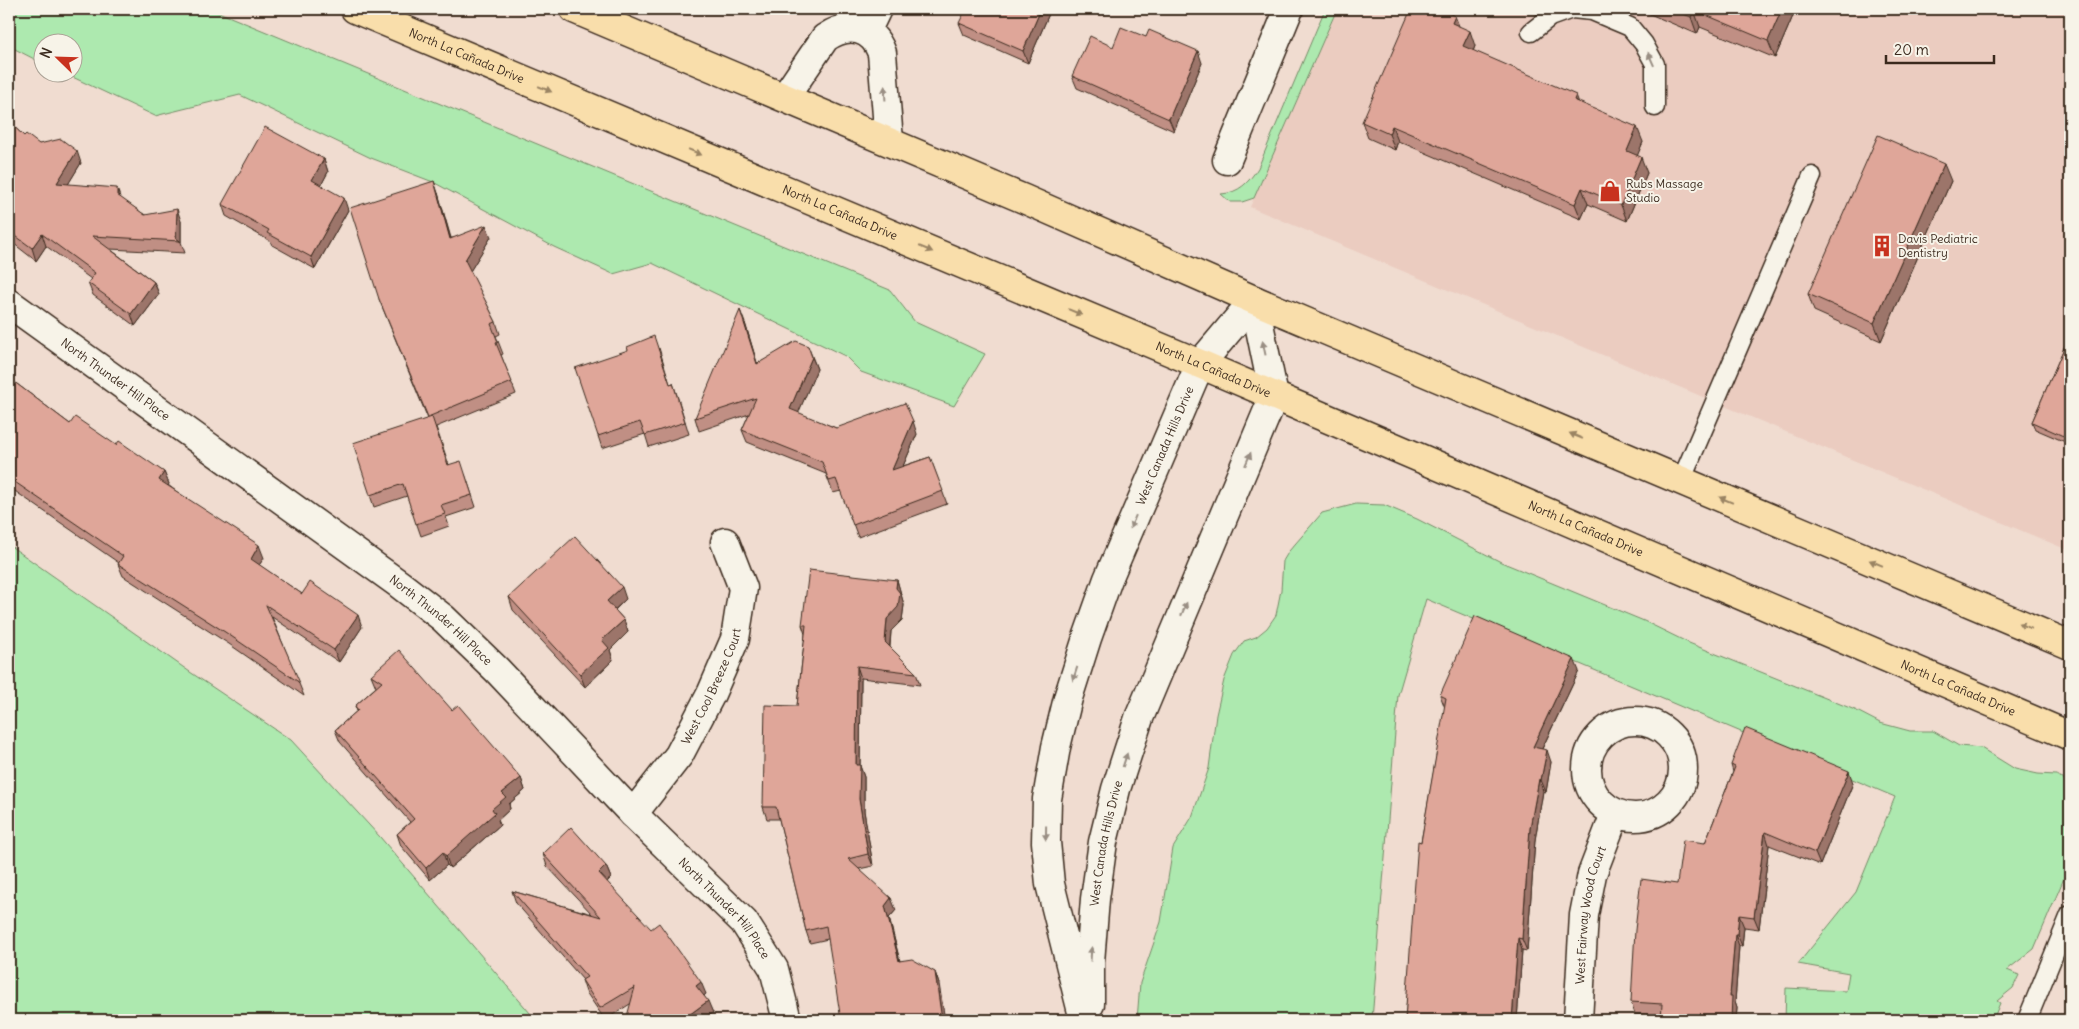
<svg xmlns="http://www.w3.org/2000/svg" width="2079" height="1029" font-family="Delius,sans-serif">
  <rect width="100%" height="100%" fill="#f0dcd0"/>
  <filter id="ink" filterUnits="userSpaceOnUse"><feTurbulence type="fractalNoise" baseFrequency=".02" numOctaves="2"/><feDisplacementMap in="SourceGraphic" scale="10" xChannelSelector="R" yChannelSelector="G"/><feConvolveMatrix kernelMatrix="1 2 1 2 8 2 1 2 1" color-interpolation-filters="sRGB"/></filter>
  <g filter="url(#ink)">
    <!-- built -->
    <path fill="#ebccc0" d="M 1337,9 L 2070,9 L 2070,551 L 1250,207 Z"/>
    <!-- green -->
    <g fill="#ade9af" stroke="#748a66">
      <path d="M 9,9 L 211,9 L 890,290 L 915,322 L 985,354 L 954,406 L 861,372 L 845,356 L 652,263 L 613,274 L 554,247 L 433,182 L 371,158 L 240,95 L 155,116 L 64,73 L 72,72 L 72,42 L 42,42 L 42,63 L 9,46 Z"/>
      <path d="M 1325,9 L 1337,9 L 1254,198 L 1242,202 L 1230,202 L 1221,194 C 1239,193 1249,182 1258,168 Z"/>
      <path d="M 1356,504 L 1384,505 L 1417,519 L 1501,562 L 1644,621 L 1689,643 L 1855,710 L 1880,723 L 1910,731 L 1933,731 L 1959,746 L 1981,748 L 2015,769 L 2038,774 L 2056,775 L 2070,783 L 2070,864 L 2034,949 L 2007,970 L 2019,975 L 2013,988 L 1997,1001 L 2000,1003 L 1993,1020 L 1785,1020 L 1786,988 L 1846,991 L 1849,973 L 1798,964 L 1856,892 L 1895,797 L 1426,599 L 1398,695 L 1372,1020 L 1137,1020 L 1140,983 L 1161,922 L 1173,848 L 1192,817 L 1209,768 L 1216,715 L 1224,680 L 1234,655 L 1244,641 L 1256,637 L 1267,628 L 1276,615 L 1281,590 L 1283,561 L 1289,551 L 1322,513 Z"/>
      <path d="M 9,545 L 190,672 L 291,740 L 380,837 L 536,1020 L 9,1020 Z"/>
    </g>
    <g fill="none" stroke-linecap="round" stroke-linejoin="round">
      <!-- service casing -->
      <g stroke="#3b2a1e" stroke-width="21">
        <g id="service">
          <path d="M 1531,32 L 1550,17 L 1572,9 L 1592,11 L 1630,27 L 1644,44 L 1655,64 L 1655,107"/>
          <path d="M 1681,481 L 1812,176"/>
          <path d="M 2027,1020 L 2070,915"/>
        </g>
      </g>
      <!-- minor casing -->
      <g stroke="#3b2a1e" stroke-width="31">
        <g id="minor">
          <path d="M 866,32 L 877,9"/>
          <path d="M 785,97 L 825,38 C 848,22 872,26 882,53 L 889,141"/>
          <path d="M 1227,160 L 1289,9"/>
          <path id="s1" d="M 9,303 L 399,584 L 443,618 L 497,670 L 633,814 L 744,922 L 774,969 L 787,1020"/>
          <circle cx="1635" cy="769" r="48"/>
          <path id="s2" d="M 633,814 L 679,755 L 711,694 L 735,639 L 743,588 L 725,542"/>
          <path id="s3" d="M 1578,1020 L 1584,915 L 1592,874 L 1615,814"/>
        </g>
      </g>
      <!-- tertiary casing -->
      <g stroke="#3b2a1e" stroke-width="31">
        <g id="tertiary">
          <path id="s4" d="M 1090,1004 L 1090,962 L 1095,899 L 1103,842 L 1116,789 L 1139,718 L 1274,396 L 1254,300"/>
          <path id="s5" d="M 1084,1020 L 1050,884 L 1046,842 L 1047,799 L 1056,747 L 1068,698 L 1087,638 L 1108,579 L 1200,364 L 1254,300"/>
        </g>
      </g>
      <!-- primary casing -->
      <g stroke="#3b2a1e" stroke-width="31">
        <g id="primary">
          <path id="s6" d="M 355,9 L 1200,364 L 2070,736"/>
          <path d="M 574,9 L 1024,199 L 1254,300 L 2070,645"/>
        </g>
      </g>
      <!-- service -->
      <use href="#service" stroke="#f7f3e8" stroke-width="18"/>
      <!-- minor -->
      <use href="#minor" stroke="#f7f3e8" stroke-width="28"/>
      <!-- tertiary -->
      <use href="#tertiary" stroke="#f7f3e8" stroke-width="28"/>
      <!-- primary -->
      <use href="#primary" stroke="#f9deab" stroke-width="28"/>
    </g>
    <!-- wall -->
    <g fill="#c08f84" stroke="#3b2a1e">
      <path d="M 1051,9 L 1028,63 L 964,35 L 959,23 Z"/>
      <path d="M 1638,9 L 1796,9 L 1775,58 L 1700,27 L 1697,34 Z"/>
      <path d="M 1459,26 L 1475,46 L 1473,51 L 1578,102 L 1643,142 L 1637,155 L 1647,173 L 1627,221 L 1588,204 L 1581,219 L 1398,141 L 1395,150 L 1368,138 L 1362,122 Z"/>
      <path d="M 1146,37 L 1202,63 L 1174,131 L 1077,88 L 1072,76 L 1113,47 Z"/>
      <path d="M 9,122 L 24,136 L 39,144 L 81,163 L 68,184 L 120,198 L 145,215 L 181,221 L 181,242 L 185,253 L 110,249 L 154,282 L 159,294 L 135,326 L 93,295 L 88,283 L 91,279 L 46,246 L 36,261 L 9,240 Z"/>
      <path d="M 324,159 L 328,172 L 321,185 L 348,210 L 315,269 L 272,245 L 270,241 L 226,216 L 222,204 Z"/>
      <path d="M 1951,181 L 1881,341 L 1814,311 L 1808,294 Z"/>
      <path d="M 438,193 L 451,238 L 491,237 L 470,271 L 496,322 L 500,334 L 496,336 L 503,354 L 501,355 L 516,394 L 436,427 L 449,465 L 465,474 L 476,507 L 446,517 L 449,526 L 421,536 L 407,496 L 374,507 L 370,495 L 428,419 L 379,299 Z"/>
      <path d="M 745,323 L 757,363 L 808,346 L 817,369 L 798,413 L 836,428 L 917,434 L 903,466 L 930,457 L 947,504 L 858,537 L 841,491 L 833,493 L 826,474 L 747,442 L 742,430 L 749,414 L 699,431 L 695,418 Z"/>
      <path d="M 2070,334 L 2070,444 L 2035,429 L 2032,422 Z"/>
      <path d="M 659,348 L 670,384 L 673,383 L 677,395 L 689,434 L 649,447 L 645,434 L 602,448 L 598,436 Z"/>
      <path d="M 9,378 L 70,424 L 116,445 L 164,472 L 169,484 L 168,485 L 264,558 L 259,565 L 302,594 L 362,627 L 339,662 L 272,617 L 304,696 L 229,644 L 123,576 L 118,564 L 119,563 L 9,487 Z"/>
      <path d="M 897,580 L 904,605 L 902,620 L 891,631 L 890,647 L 916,673 L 920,685 L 861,678 L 860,766 L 864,777 L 864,811 L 873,866 L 859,869 L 896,910 L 889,918 L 900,961 L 935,972 L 939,984 L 828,939 L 810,943 L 806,931 L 779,819 L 767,819 L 763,807 L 797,706 L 805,634 L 802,625 Z"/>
      <path d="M 509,597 L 626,599 L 615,610 L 624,620 L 628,632 L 610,650 L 613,660 L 585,687 L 513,610 Z"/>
      <path d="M 1579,671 L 1542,749 L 1551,762 L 1546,792 L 1543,791 L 1535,840 L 1527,951 L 1522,950 L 1517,1020 L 1405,1020 L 1421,842 L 1445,708 L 1440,695 Z"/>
      <path d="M 371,675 L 452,710 L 521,778 L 525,790 L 509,804 L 510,809 L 498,820 L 500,825 L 450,868 L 447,865 L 430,880 L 401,846 L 397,834 L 410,822 L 340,742 L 335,730 L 357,711 L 355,706 L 376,687 Z"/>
      <path d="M 1731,765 L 1853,783 L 1820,865 L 1769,845 L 1759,929 L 1744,927 L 1742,946 L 1739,946 L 1735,1002 L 1737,1008 L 1736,1020 L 1661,1020 L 1661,1015 L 1635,1014 L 1631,1002 L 1677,884 L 1705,843 L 1733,772 Z"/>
      <path d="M 543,854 L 606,866 L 611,878 L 607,882 L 706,994 L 704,996 L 713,1013 L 630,1004 L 605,1020 L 586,992 L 582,980 L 583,980 L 516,903 L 512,891 L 592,914 L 547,866 Z"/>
    </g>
    <!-- shaded-wall -->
    <g fill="#9c746b" stroke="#3b2a1e">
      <path d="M 1041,9 L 1051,9 L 1028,63 L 1023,51 Z"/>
      <path d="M 1782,9 L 1796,9 L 1775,58 L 1768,41 Z"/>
      <path d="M 1694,10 L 1700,27 L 1697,34 L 1691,17 Z"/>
      <path d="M 1455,16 L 1461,31 L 1452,23 Z"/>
      <path d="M 1470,31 L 1475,46 L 1469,62 L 1463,46 Z"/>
      <path d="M 1198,51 L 1202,63 L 1174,131 L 1169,119 Z"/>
      <path d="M 1576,95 L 1582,111 L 1574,100 Z"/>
      <path d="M 1392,126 L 1398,141 L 1395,150 L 1389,134 Z"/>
      <path d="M 1637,127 L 1643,142 L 1633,166 L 1627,151 Z"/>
      <path d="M 77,151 L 81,163 L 61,196 L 57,183 Z"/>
      <path d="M 1641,157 L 1647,173 L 1627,221 L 1621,205 Z"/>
      <path d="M 324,159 L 328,172 L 317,193 L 312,180 Z"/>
      <path d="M 1944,164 L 1951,181 L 1881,341 L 1874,323 Z"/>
      <path d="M 434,181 L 438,193 L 454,251 L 450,239 Z"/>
      <path d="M 117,188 L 121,200 L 117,195 Z"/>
      <path d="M 1582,188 L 1588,204 L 1581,219 L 1575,204 Z"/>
      <path d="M 344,198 L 348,210 L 315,269 L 311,257 Z"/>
      <path d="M 177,209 L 181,221 L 181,242 L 176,238 Z"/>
      <path d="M 486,225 L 491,237 L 469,273 L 465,260 Z"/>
      <path d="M 42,234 L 46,246 L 36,261 L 32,248 Z"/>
      <path d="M 154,282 L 159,294 L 135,326 L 131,314 Z"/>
      <path d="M 740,310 L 745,323 L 761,376 L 757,364 Z"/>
      <path d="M 812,357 L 817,369 L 795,421 L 790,409 Z"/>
      <path d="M 913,421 L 917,434 L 896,482 L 892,470 Z"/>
      <path d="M 164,472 L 169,484 L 164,492 L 159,480 Z"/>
      <path d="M 259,545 L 264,558 L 255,571 L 251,559 Z"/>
      <path d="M 897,580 L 904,605 L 902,620 L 891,631 L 889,654 L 885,642 L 887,619 L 896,588 Z"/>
      <path d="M 622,587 L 626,599 L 611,613 L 607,601 Z"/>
      <path d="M 358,615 L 362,627 L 339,662 L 334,650 Z"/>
      <path d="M 624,620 L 628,632 L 610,650 L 613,660 L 585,687 L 580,674 L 602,640 Z"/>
      <path d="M 1574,659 L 1579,671 L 1537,759 L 1533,747 Z"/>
      <path d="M 857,666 L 861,678 L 860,766 L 864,777 L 864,811 L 873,866 L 868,854 L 859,799 L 856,765 Z"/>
      <path d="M 1547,750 L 1551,762 L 1546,792 L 1541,780 Z"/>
      <path d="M 1849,771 L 1853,783 L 1820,865 L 1815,853 Z"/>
      <path d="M 521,778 L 525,790 L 509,804 L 510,809 L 498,820 L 500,825 L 450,868 L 446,856 L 492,809 L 502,793 Z"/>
      <path d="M 1539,779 L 1543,791 L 1535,840 L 1527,951 L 1522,939 L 1530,828 Z"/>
      <path d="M 1765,832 L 1769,845 L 1759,929 L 1754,917 Z"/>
      <path d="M 443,852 L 447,865 L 430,880 L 426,868 Z"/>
      <path d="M 606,866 L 611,878 L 603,885 L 599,873 Z"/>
      <path d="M 891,898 L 896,910 L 889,918 L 903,974 L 899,961 L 885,906 Z"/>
      <path d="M 1739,915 L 1744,927 L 1742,946 L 1737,934 Z"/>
      <path d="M 1735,934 L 1739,946 L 1735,1002 L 1737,1008 L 1736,1020 L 1731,1020 L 1730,996 Z"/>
      <path d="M 1518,938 L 1522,950 L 1517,1020 L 1512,1020 Z"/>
      <path d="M 935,972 L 939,984 L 945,1020 L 942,1020 Z"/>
      <path d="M 701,982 L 706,994 L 701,998 L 696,986 Z"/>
      <path d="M 708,1001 L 713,1013 L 703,1020 L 682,1020 Z"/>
    </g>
    <!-- building -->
    <g fill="#dfa699" stroke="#3b2a1e">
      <path d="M 966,9 L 1041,9 L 1023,51 L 959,23 Z"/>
      <path d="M 1411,9 L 1414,9 L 1417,10 L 1418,9 L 1439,9 L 1455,16 L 1452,23 L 1470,31 L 1463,46 L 1576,95 L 1574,100 L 1637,127 L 1627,151 L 1641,157 L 1621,205 L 1582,188 L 1575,204 L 1392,126 L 1389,134 L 1362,122 Z"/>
      <path d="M 1671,9 L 1782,9 L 1768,41 L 1694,10 L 1691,17 Z"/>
      <path d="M 1121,27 L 1146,37 L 1149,30 L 1198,51 L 1169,119 L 1072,76 L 1090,36 L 1113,47 Z"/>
      <path d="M 9,122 L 24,136 L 26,134 L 39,144 L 61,139 L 77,151 L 57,183 L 117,188 L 117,195 L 145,215 L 177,209 L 176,238 L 180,241 L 92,236 L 154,282 L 131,314 L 88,283 L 95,273 L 42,234 L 32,248 L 9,231 Z"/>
      <path d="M 265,127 L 324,159 L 312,180 L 344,198 L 311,257 L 267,233 L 269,230 L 222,204 Z"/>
      <path d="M 1878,135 L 1944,164 L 1874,323 L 1808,294 Z"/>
      <path d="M 434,181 L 450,239 L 486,225 L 465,260 L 496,322 L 491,324 L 498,342 L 496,343 L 512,382 L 428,417 L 379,299 L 350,208 Z"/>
      <path d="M 740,310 L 757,364 L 796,341 L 808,346 L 812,357 L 790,409 L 836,428 L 905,403 L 913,421 L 892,470 L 930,457 L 943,491 L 853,525 L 836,479 L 829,481 L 822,462 L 742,430 L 756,398 L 695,418 Z"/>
      <path d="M 2070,334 L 2070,439 L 2032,422 Z"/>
      <path d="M 654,336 L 670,384 L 673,383 L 685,422 L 645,435 L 640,422 L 598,436 L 575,368 L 628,350 L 627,347 Z"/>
      <path d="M 9,378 L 70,424 L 75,417 L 116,445 L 119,441 L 164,472 L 159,480 L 259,545 L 251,559 L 302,594 L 310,582 L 358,615 L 334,650 L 266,605 L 300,683 L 225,632 L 118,564 L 123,556 L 9,478 Z"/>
      <path d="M 432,417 L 448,465 L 461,461 L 472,495 L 441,505 L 445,514 L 416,524 L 403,484 L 370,495 L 353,443 Z"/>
      <path d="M 575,536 L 622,587 L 607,601 L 624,620 L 602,640 L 609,648 L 580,674 L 509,597 Z"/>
      <path d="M 809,570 L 897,580 L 896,588 L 900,593 L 898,607 L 887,619 L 885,642 L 916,673 L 857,666 L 856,765 L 860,765 L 859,799 L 868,854 L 848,859 L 891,898 L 885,906 L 899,961 L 912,959 L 935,972 L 942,1020 L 841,1020 L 826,926 L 806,931 L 776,807 L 763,807 L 765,705 L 797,706 L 806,625 L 802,625 Z"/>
      <path d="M 1475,616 L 1574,659 L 1533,747 L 1547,750 L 1541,780 L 1539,779 L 1530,828 L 1522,939 L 1518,938 L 1512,1020 L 1405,1020 L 1418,841 L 1421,842 L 1446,698 L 1440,695 Z"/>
      <path d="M 399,650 L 452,710 L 458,705 L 521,778 L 502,793 L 506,797 L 492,809 L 495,813 L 446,856 L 443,852 L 426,868 L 397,834 L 414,819 L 335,730 L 358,710 L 355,706 L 382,682 L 371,675 Z"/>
      <path d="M 1745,728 L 1849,771 L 1815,853 L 1765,832 L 1754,917 L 1739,915 L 1737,934 L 1735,934 L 1730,996 L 1732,996 L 1731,1020 L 1661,1020 L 1662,1004 L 1631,1002 L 1635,930 L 1641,879 L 1677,884 L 1683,840 L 1705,843 L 1735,767 L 1731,765 Z"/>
      <path d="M 571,827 L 606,866 L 599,873 L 651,929 L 659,923 L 701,982 L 696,986 L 708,1001 L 682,1020 L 626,1020 L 635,987 L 600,1008 L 582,980 L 587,977 L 512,891 L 601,917 L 543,854 Z"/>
    </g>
    <!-- one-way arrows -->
    <defs><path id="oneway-solid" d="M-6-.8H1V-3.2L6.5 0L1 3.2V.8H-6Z" transform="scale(1.25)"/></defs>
    <g fill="#998e83">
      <use href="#oneway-solid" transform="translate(1651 59) rotate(-114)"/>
      <use href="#oneway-solid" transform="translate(885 93) rotate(-93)"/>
      <use href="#oneway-solid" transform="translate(1264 348) rotate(-102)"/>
      <use href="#oneway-solid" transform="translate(1248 459) rotate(-67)"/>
      <use href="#oneway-solid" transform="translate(1133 522) rotate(113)"/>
      <use href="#oneway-solid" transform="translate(1184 609) rotate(-67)"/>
      <use href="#oneway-solid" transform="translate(1075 674) rotate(108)"/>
      <use href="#oneway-solid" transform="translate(1125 760) rotate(-72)"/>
      <use href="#oneway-solid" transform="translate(1046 833) rotate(91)"/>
      <use href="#oneway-solid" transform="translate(1091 954) rotate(-86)"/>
    </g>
    <g fill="#9a8464">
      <use href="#oneway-solid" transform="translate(545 89) rotate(23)"/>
      <use href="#oneway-solid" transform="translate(695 152) rotate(23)"/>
      <use href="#oneway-solid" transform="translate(926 249) rotate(23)"/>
      <use href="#oneway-solid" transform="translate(1075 312) rotate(23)"/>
      <use href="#oneway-solid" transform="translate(1576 436) rotate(-157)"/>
      <use href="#oneway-solid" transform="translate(1726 500) rotate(-157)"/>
      <use href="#oneway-solid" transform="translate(1876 563) rotate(-157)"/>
      <use href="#oneway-solid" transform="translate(2025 626) rotate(-157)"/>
    </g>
  </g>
  <!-- icons -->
  <defs>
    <g id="shop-bare" transform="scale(1.725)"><path d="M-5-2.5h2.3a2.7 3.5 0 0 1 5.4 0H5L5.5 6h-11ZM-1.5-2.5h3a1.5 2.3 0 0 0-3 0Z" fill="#c8321e" stroke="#f7f3e8" stroke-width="2.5" paint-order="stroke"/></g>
    <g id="building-bare" transform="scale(1.725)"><path d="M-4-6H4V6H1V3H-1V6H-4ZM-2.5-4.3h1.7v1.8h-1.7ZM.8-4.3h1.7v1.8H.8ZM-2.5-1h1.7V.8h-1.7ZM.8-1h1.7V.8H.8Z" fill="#c8321e" stroke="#f7f3e8" stroke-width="2.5" paint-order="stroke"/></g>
  </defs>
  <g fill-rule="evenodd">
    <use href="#shop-bare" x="1610" y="191"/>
    <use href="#building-bare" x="1882" y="246"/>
  </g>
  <g text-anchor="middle" stroke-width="4" stroke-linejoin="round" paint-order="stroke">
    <!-- street labels -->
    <g font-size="12" fill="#3b2a1e" stroke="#f7f3e8">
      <text dy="4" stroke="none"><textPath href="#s6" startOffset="121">North La Cañada Drive</textPath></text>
      <text dy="4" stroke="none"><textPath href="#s6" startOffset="526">North La Cañada Drive</textPath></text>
      <text dy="4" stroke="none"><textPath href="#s6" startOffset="931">North La Cañada Drive</textPath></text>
      <text dy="4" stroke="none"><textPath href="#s1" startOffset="131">North Thunder Hill Place</textPath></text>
      <text dy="4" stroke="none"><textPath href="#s5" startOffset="599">West Canada Hills Drive</textPath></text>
      <text dy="4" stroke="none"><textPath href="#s6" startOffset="1336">North La Cañada Drive</textPath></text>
      <text dy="4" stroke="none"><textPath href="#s1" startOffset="536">North Thunder Hill Place</textPath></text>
      <text dy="4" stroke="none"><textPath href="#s2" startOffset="151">West Cool Breeze Court</textPath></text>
      <text dy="4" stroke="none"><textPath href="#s6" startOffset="1741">North La Cañada Drive</textPath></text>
      <text dy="4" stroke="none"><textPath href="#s4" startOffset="162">West Canada Hills Drive</textPath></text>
      <text dy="4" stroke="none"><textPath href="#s1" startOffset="941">North Thunder Hill Place</textPath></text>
      <text dy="4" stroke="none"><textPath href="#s3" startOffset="106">West Fairway Wood Court</textPath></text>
    </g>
    <!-- poi labels -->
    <g font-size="12" fill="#3b2a1e" stroke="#f7f3e8" text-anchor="start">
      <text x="1626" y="188">Rubs Massage<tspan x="1626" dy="14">Studio</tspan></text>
      <text x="1898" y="243">Davis Pediatric<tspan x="1898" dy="14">Dentistry</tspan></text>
    </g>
  </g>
  <!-- margin -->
  <rect width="2079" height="1029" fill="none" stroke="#f7f3e8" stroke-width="30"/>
  <rect x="15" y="15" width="2049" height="999" fill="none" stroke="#3b2a1e" stroke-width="2" filter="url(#ink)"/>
  <!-- north arrow -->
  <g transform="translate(58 58) rotate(293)"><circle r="24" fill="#f7f3e8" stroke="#aca397"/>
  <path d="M0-4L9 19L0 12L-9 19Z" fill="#c8321e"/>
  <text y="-8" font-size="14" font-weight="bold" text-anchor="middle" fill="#3b2a1e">N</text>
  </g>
  <!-- scale -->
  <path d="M1886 55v8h108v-8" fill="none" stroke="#3b2a1e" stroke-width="2.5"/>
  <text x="1894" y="55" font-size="15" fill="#3b2a1e" stroke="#f7f3e8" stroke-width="4" paint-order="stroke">20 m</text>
</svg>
